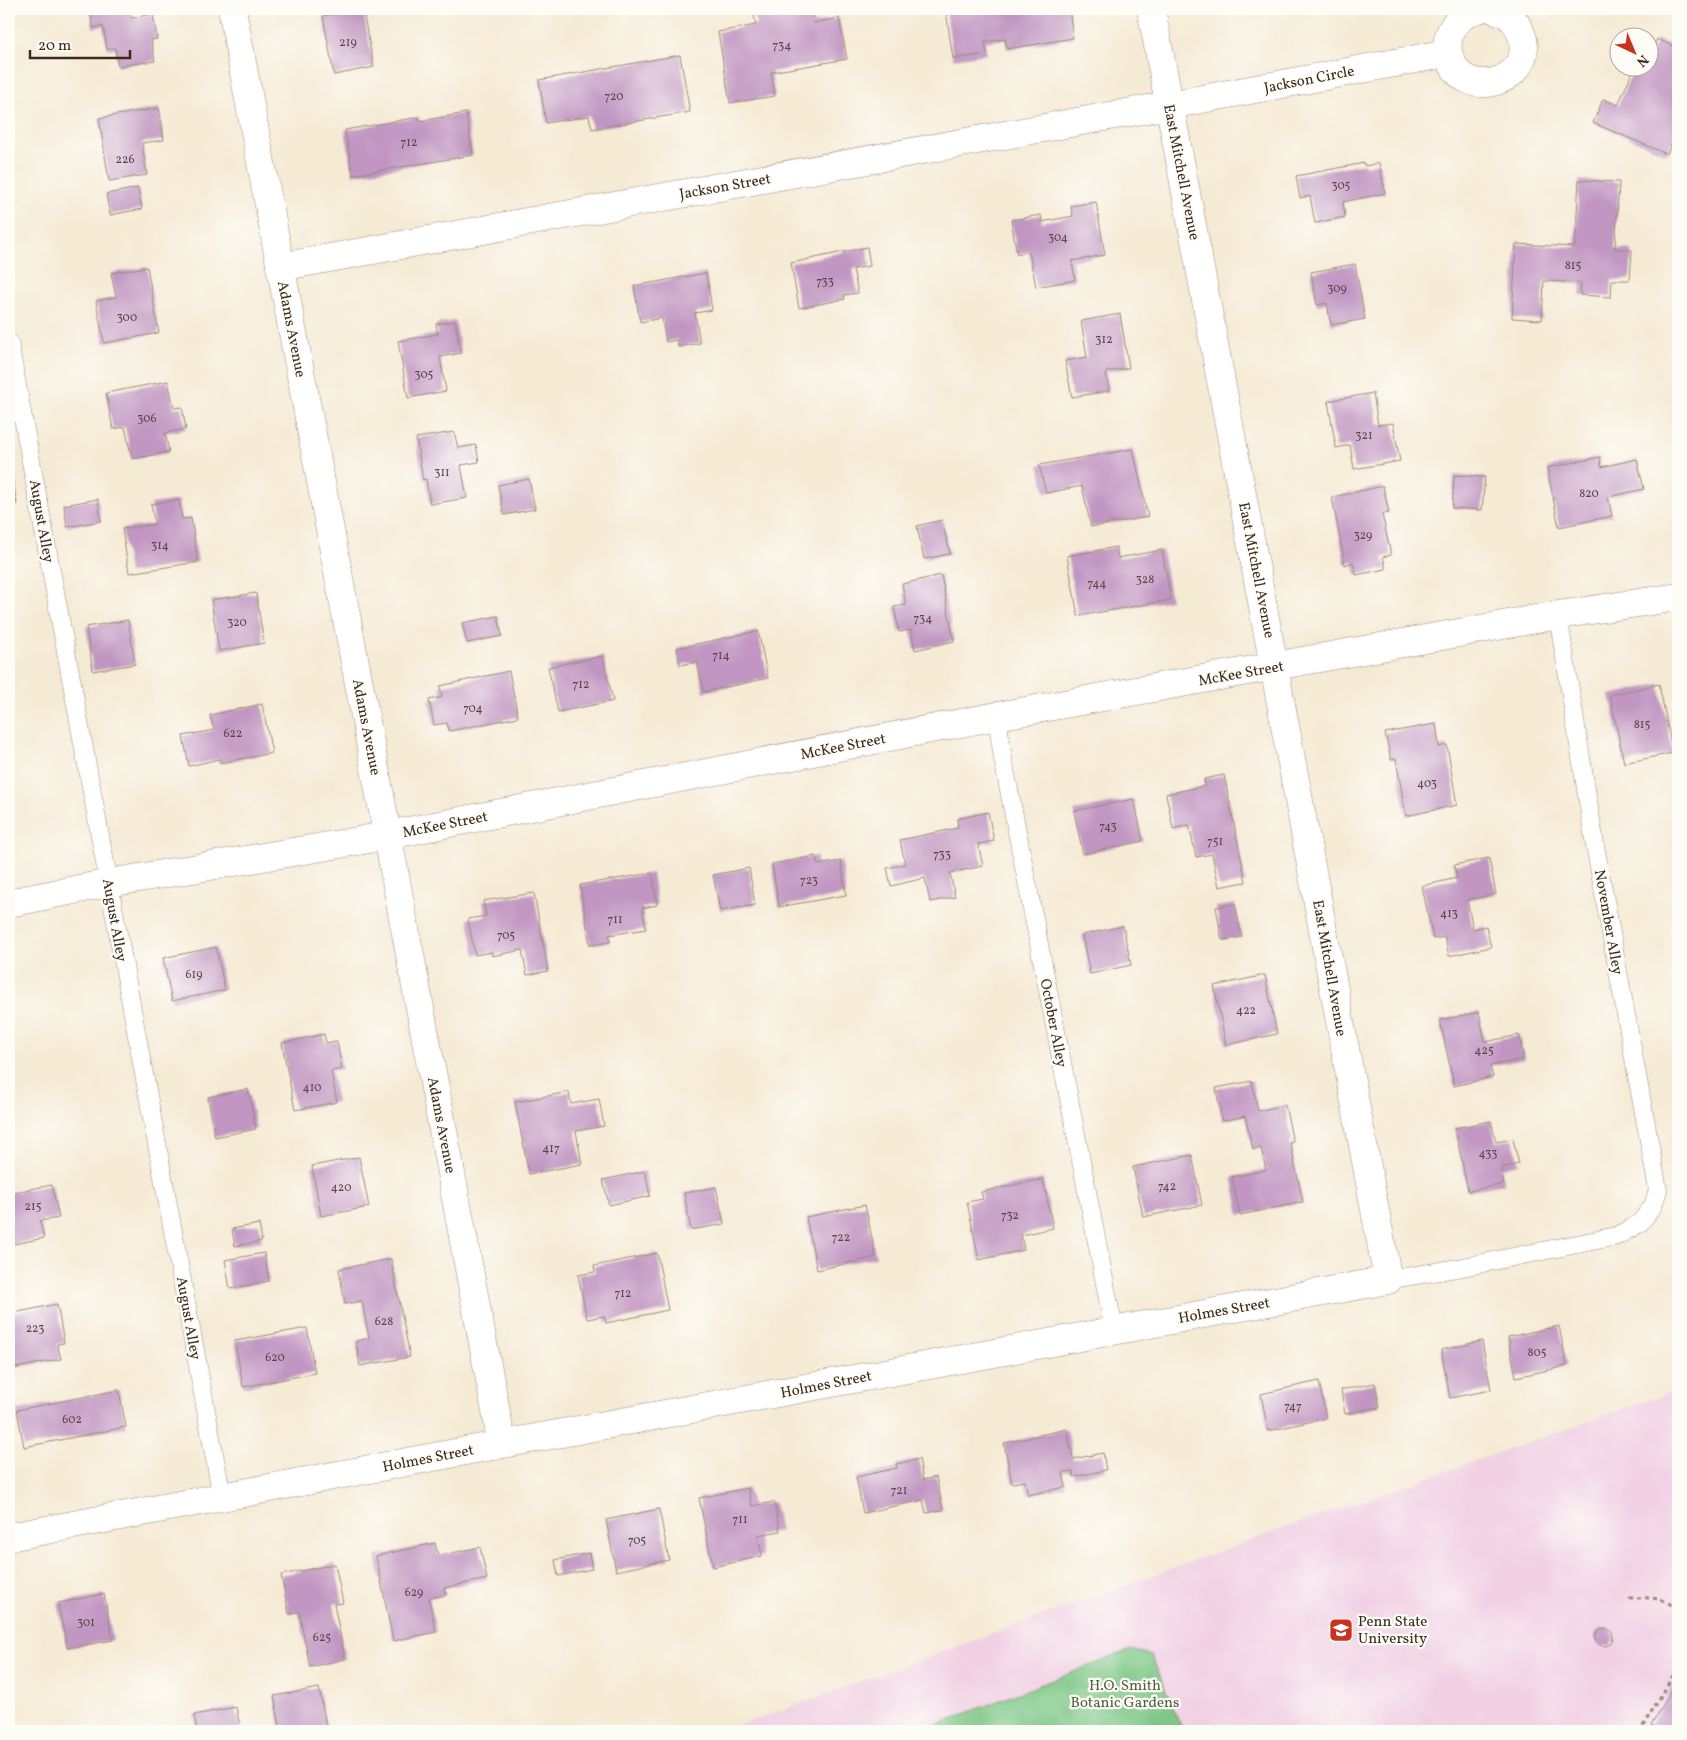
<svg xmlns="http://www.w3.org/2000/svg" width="1687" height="1740" font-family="Vollkorn,serif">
  <rect width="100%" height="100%" fill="#fdfcf7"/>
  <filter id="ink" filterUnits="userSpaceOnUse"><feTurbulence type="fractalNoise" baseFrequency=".02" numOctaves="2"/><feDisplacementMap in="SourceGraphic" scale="10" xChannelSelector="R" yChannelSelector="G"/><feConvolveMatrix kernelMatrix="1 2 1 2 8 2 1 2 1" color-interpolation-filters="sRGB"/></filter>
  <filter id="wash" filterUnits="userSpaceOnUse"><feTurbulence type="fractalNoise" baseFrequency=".0096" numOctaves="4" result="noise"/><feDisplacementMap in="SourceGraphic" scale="20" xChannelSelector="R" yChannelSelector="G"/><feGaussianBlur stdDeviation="1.12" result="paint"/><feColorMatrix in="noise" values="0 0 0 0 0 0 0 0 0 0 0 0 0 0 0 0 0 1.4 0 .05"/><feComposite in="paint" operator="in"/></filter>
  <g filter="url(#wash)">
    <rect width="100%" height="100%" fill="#f5ead4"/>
    <!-- built -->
    <path fill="#f1d0e4" d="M 1678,1390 L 1678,1731 L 724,1731 L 1284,1528 Z"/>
    <!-- green -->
    <path fill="#7bc685" stroke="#5b7852" d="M 1130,1650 L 1151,1655 L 1183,1731 L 920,1731 Z"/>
    <g id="blocks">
      <!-- building -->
      <g fill="#c196c2">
        <path d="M 90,9 L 129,10 L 131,18 L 153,14 L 157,39 L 151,40 L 155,61 L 118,66 L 115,48 L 107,49 L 103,26 L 93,28 Z"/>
        <path d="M 349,9 L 367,9 L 368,16 L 364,17 L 374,67 L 334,75 L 323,16 L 350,11 Z"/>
        <path d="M 765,9 L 812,9 L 814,23 L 839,18 L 847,59 L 771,72 L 775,96 L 730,103 L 718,32 L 756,25 L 753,11 Z"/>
        <path d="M 962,9 L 1069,9 L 1073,38 L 1007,49 L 1005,39 L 985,42 L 987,54 L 953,59 L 946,11 Z"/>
        <path d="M 1657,39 L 1678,48 L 1678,129 L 1667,154 L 1593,123 L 1603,99 L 1618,105 L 1634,68 L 1650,68 L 1650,56 Z"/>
        <path d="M 680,55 L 690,112 L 592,129 L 589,116 L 546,123 L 539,80 Z"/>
        <path d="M 159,108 L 164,140 L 142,143 L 147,175 L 109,181 L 99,118 Z"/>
        <path d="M 466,113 L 473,155 L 353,175 L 345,130 L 419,117 L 420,121 Z"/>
        <path d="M 1364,163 L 1365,166 L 1379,163 L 1385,193 L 1343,202 L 1345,217 L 1315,223 L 1310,196 L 1300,198 L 1296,176 Z"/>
        <path d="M 1579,180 L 1619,182 L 1615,249 L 1632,250 L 1630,280 L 1612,280 L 1611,297 L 1580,295 L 1581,283 L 1544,281 L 1542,320 L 1512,318 L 1516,244 L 1575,247 Z"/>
        <path d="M 138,188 L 142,209 L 110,215 L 106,194 Z"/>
        <path d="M 1096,202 L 1105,255 L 1072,261 L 1075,280 L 1036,287 L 1029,252 L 1017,254 L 1011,220 L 1041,215 L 1042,222 L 1073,216 L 1071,206 Z"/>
        <path d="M 867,247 L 870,266 L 853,269 L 858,293 L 844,295 L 845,299 L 799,308 L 791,263 Z"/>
        <path d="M 1355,264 L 1365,319 L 1331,325 L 1327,303 L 1317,305 L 1311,272 Z"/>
        <path d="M 147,267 L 159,333 L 104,343 L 96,301 L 116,297 L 111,273 Z"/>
        <path d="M 706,273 L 712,310 L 695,313 L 700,343 L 678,347 L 677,340 L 666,342 L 662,318 L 640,322 L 634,286 Z"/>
        <path d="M 1120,314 L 1129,368 L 1106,372 L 1109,391 L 1072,397 L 1065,361 L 1087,357 L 1081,321 Z"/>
        <path d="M 455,321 L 461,353 L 440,357 L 446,391 L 408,398 L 398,341 L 438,334 L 436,324 Z"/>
        <path d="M 168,381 L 174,408 L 182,407 L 186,429 L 165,433 L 169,452 L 132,459 L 125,427 L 113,429 L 106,393 Z"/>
        <path d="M 1373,393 L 1378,425 L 1393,423 L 1400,461 L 1354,469 L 1350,445 L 1336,448 L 1328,401 Z"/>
        <path d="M 1675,427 L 1678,427 L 1678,446 L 1677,446 Z"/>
        <path d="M 454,432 L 458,448 L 476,445 L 479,462 L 461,465 L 467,498 L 430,504 L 426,479 L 423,480 L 416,438 Z"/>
        <path d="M 1133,449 L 1148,517 L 1091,527 L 1082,486 L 1046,493 L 1039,465 Z"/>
        <path d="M 1600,457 L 1601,467 L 1637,459 L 1644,489 L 1608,497 L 1612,516 L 1559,527 L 1547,468 Z"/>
        <path d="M 9,469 L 11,469 L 17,504 L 9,505 Z"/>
        <path d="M 1454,475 L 1485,477 L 1482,510 L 1452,508 Z"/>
        <path d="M 529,479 L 535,509 L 504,515 L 498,485 Z"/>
        <path d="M 1383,486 L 1389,513 L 1382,514 L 1391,555 L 1383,557 L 1386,569 L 1356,575 L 1353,562 L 1345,565 L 1332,497 Z"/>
        <path d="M 98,499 L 101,521 L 67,527 L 64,505 Z"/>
        <path d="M 179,500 L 182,519 L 191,518 L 198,562 L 129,573 L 122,529 L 155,524 L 151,504 Z"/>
        <path d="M 942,520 L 950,554 L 924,559 L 917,526 Z"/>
        <path d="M 1116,547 L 1118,558 L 1162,550 L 1171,600 L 1078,616 L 1067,556 Z"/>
        <path d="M 941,575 L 954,641 L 915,650 L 911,630 L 899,632 L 894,607 L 906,605 L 902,584 Z"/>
        <path d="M 256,593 L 264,643 L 219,651 L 211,600 Z"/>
        <path d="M 498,616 L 502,636 L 467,643 L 462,623 Z"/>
        <path d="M 128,620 L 135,664 L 93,671 L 86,627 Z"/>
        <path d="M 758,631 L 768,678 L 704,692 L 697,662 L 680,665 L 677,648 Z"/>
        <path d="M 603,656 L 613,701 L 558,712 L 548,667 Z"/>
        <path d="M 509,671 L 518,717 L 449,731 L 447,723 L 434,725 L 429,700 L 442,697 L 440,686 Z"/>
        <path d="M 1659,684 L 1673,753 L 1624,763 L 1610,695 Z"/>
        <path d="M 262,704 L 272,753 L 220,763 L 219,759 L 189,766 L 183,736 L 214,730 L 210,715 Z"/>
        <path d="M 1436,724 L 1439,747 L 1447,745 L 1457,805 L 1406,816 L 1396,759 L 1391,760 L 1385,733 Z"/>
        <path d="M 1224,775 L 1246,882 L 1219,887 L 1212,854 L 1196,857 L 1189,825 L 1173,829 L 1166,794 L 1205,786 L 1204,779 Z"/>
        <path d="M 1678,784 L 1678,802 L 1677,802 L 1674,785 Z"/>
        <path d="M 1134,799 L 1143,841 L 1083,854 L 1074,811 Z"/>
        <path d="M 988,812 L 994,841 L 978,844 L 983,866 L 950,873 L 955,897 L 930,902 L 925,878 L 891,886 L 887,868 L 905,864 L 900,840 L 958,828 L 957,819 Z"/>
        <path d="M 816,856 L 818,865 L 841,861 L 846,895 L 779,907 L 772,864 Z"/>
        <path d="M 1489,858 L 1496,894 L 1467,900 L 1473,929 L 1486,926 L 1491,947 L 1449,956 L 1445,937 L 1433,939 L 1422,886 L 1457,878 L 1454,865 Z"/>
        <path d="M 749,868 L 755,905 L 720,911 L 713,875 Z"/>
        <path d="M 652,873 L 657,905 L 642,908 L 646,929 L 609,935 L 610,942 L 590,945 L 580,885 Z"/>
        <path d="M 534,893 L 548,971 L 527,975 L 522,950 L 492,956 L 492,952 L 475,955 L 468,919 L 486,916 L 483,901 Z"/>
        <path d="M 1235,904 L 1242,937 L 1222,940 L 1216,907 Z"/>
        <path d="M 1123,926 L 1131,965 L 1090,974 L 1082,935 Z"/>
        <path d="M 216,947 L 225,990 L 172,1001 L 163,958 Z"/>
        <path d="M 1265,975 L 1277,1034 L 1226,1045 L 1214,986 Z"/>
        <path d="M 1479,1012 L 1485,1042 L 1519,1035 L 1524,1059 L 1490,1066 L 1493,1077 L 1454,1086 L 1440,1020 Z"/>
        <path d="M 324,1034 L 326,1043 L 337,1041 L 342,1069 L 331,1071 L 337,1102 L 295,1110 L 282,1043 Z"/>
        <path d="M 1252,1081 L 1258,1111 L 1285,1105 L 1293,1142 L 1290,1142 L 1303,1202 L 1240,1215 L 1232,1177 L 1266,1170 L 1261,1148 L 1253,1150 L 1245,1116 L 1222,1121 L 1216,1088 Z"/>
        <path d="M 248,1089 L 256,1129 L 215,1137 L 208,1097 Z"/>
        <path d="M 569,1092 L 571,1104 L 599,1099 L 604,1126 L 576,1131 L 582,1164 L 529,1174 L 515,1102 Z"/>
        <path d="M 1491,1121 L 1496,1142 L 1513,1139 L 1519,1164 L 1501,1168 L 1504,1184 L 1468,1191 L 1455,1128 Z"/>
        <path d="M 1192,1155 L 1202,1205 L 1143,1217 L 1133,1167 Z"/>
        <path d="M 359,1157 L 369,1207 L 321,1216 L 312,1166 Z"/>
        <path d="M 645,1171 L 650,1196 L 609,1205 L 603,1180 Z"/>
        <path d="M 1043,1179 L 1053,1228 L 1021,1235 L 1024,1250 L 979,1260 L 967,1202 L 983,1199 L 981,1192 Z"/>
        <path d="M 52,1185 L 59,1218 L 40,1221 L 44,1238 L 9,1245 L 9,1193 Z"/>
        <path d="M 716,1187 L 724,1224 L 691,1230 L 684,1193 Z"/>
        <path d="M 865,1205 L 876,1257 L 817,1270 L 806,1217 Z"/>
        <path d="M 259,1224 L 262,1241 L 235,1246 L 232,1229 Z"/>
        <path d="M 264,1253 L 269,1281 L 230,1289 L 225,1260 Z"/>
        <path d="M 657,1253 L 668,1310 L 606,1323 L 604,1316 L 587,1319 L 578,1275 L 595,1272 L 594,1266 Z"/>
        <path d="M 391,1259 L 410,1357 L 360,1366 L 356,1341 L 369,1338 L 362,1301 L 345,1304 L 339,1269 Z"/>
        <path d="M 57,1304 L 64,1343 L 57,1344 L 61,1359 L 16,1368 L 13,1353 L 9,1354 L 9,1314 Z"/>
        <path d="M 1559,1326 L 1567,1366 L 1516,1377 L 1508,1337 Z"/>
        <path d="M 307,1328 L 315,1373 L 243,1387 L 235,1341 Z"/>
        <path d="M 1482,1341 L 1491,1390 L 1450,1398 L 1441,1350 Z"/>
        <path d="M 1319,1381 L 1326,1418 L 1268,1431 L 1261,1394 Z"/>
        <path d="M 1375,1383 L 1380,1407 L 1345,1414 L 1341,1390 Z"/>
        <path d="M 119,1390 L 126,1427 L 24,1447 L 17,1410 Z"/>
        <path d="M 1067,1429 L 1073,1459 L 1103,1453 L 1106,1470 L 1074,1477 L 1073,1471 L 1063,1472 L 1066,1487 L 1028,1495 L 1025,1481 L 1012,1483 L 1004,1443 Z"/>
        <path d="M 919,1459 L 923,1480 L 936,1477 L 943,1510 L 926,1513 L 923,1500 L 863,1513 L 856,1477 L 897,1468 L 896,1464 Z"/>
        <path d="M 748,1488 L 752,1506 L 774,1502 L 780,1531 L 758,1535 L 762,1556 L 713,1567 L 699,1498 Z"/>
        <path d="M 659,1509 L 669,1560 L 616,1571 L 606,1520 Z"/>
        <path d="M 435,1543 L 438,1556 L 480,1547 L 487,1579 L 444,1588 L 446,1595 L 429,1598 L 436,1632 L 393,1641 L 376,1556 Z"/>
        <path d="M 589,1553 L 592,1569 L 558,1576 L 555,1560 Z"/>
        <path d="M 335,1564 L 343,1603 L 334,1604 L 345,1659 L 310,1667 L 299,1612 L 289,1614 L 281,1575 Z"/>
        <path d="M 104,1594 L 113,1640 L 67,1648 L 58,1603 Z"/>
        <circle cx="1604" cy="1637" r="9"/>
        <path d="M 1675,1684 L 1678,1685 L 1678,1731 L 1654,1731 L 1657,1729 L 1651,1726 Z"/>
        <path d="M 319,1688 L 327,1731 L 281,1731 L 274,1696 Z"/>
        <path d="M 236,1707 L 241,1731 L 197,1731 L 194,1715 Z"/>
      </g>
    </g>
  </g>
  <g filter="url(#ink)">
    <use href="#blocks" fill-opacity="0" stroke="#988a79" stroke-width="1"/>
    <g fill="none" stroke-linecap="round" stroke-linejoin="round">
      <!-- service casing -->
      <g stroke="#988a79" stroke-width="19">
        <g id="service">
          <path d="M 9,342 L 222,1497"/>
          <path d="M 997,716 L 1003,759 L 1114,1330"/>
          <path d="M 1388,1280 L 1463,1267 L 1617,1236 L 1640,1223 L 1653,1206 L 1658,1190 L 1596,851 L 1558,615"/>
        </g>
      </g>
      <!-- minor casing -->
      <g stroke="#988a79" stroke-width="29">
        <g id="minor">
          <path d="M 232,9 L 502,1444"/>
          <path d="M 1479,9 C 1458,13 1443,34 1449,55 C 1464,109 1544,77 1519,29 C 1514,18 1504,11 1493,9"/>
          <path d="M 280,267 L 1170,105 L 1448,53"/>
          <path d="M 9,903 L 109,883 L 358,841 L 997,716 L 1558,615 L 1678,597"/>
          <path d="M 9,1537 L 535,1438 L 1388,1280 L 1176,139 L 1151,9"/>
        </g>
      </g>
      <!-- path -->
      <g stroke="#988a79" stroke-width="3" stroke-dasharray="4 4" stroke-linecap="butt">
        <path d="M 1629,1598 C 1653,1598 1677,1594 1678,1625"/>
        <path d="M 1636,1731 L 1643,1726 L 1678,1667"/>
        <path d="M 1651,1731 L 1653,1727"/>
      </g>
      <!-- service -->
      <use href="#service" stroke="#fff" stroke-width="18"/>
      <!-- minor -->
      <use href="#minor" stroke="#fff" stroke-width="28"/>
    </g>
  </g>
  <!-- icons -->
  <defs>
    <g id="university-square" transform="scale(1.25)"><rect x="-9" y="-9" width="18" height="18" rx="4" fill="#c8321e" stroke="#fdfcf7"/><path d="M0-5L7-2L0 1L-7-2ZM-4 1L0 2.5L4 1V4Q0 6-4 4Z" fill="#fff"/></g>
  </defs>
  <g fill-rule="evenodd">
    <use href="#university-square" x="1341" y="1630"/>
  </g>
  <g text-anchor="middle" stroke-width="4.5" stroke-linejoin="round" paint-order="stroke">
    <!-- number labels -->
    <g font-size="12" fill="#5c4547">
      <text x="348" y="46">219</text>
      <text x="782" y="49">734</text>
      <text x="614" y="100">720</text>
      <text x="409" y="146">712</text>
      <text x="125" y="163">226</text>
      <text x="1341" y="189">305</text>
      <text x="1058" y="241">304</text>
      <text x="1573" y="269">815</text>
      <text x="825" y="285">733</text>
      <text x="1337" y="292">309</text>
      <text x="127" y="321">300</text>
      <text x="1104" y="343">312</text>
      <text x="424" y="378">305</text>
      <text x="147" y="422">306</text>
      <text x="1364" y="439">321</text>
      <text x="442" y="476">311</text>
      <text x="1589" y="497">820</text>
      <text x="1363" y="539">329</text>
      <text x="160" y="549">314</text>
      <text x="1145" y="583">328</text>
      <text x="1097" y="587">744</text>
      <text x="923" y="622">734</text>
      <text x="237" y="626">320</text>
      <text x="721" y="659">714</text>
      <text x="581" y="688">712</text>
      <text x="473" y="712">704</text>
      <text x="1642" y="728">815</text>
      <text x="233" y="737">622</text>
      <text x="1427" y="787">403</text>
      <text x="1108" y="830">743</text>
      <text x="1215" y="845">751</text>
      <text x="942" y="858">733</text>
      <text x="809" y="884">723</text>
      <text x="1449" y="917">413</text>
      <text x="615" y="923">711</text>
      <text x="506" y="939">705</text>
      <text x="194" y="978">619</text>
      <text x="1246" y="1014">422</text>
      <text x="1484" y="1054">425</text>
      <text x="312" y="1091">410</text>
      <text x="551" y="1152">417</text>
      <text x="1488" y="1157">433</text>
      <text x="1167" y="1190">742</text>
      <text x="341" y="1191">420</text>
      <text x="33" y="1210">215</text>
      <text x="1010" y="1219">732</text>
      <text x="841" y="1241">722</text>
      <text x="623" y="1297">712</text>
      <text x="384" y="1325">628</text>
      <text x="35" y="1332">223</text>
      <text x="1537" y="1356">805</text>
      <text x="275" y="1361">620</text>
      <text x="1293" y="1410">747</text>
      <text x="72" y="1423">602</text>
      <text x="899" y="1494">721</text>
      <text x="740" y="1523">711</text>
      <text x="637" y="1544">705</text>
      <text x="414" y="1596">629</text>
      <text x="86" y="1626">301</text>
      <text x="322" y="1641">625</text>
    </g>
    <!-- street labels -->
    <g font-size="15" fill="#3b2a1e" stroke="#fdfcf7">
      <text transform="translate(1309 79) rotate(-11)" y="5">Jackson Circle</text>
      <text transform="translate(1182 172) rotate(79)" y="5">East Mitchell Avenue</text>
      <text transform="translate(725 186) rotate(-10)" y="5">Jackson Street</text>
      <text transform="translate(292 329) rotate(79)" y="5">Adams Avenue</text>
      <text transform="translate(42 521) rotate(80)" y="5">August Alley</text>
      <text transform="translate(1257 570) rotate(79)" y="5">East Mitchell Avenue</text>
      <text transform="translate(1241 673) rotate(-10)" y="5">McKee Street</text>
      <text transform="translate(367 727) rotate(79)" y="5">Adams Avenue</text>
      <text transform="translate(843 746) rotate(-11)" y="5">McKee Street</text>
      <text transform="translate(445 824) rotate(-11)" y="5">McKee Street</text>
      <text transform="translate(115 920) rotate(80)" y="5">August Alley</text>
      <text transform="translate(1609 922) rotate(80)" y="5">November Alley</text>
      <text transform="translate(1330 968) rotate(80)" y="5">East Mitchell Avenue</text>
      <text transform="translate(1054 1023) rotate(79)" y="5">October Alley</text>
      <text transform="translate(442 1125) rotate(79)" y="5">Adams Avenue</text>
      <text transform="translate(1224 1310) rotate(-10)" y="5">Holmes Street</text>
      <text transform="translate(189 1318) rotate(80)" y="5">August Alley</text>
      <text transform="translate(826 1384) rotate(-11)" y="5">Holmes Street</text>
      <text transform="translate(428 1458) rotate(-11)" y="5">Holmes Street</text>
    </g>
    <!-- poi labels -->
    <g font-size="15" fill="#3b2a1e" stroke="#fdfcf7" text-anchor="start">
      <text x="1358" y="1626">Penn State<tspan x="1358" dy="17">University</tspan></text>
    </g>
    <!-- park labels -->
    <g font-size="15" fill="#516142" stroke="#fdfcf7">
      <text x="1125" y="1690">H.O. Smith<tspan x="1125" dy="17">Botanic Gardens</tspan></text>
    </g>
  </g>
  <!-- margin -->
  <rect width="1687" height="1740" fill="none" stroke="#fdfcf7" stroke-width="30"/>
  <!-- north arrow -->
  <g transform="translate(1634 52) rotate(136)"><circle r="24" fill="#fdfcf7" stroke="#afa8a0"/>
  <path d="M0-4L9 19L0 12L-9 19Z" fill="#c8321e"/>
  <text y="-8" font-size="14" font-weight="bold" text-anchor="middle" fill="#3b2a1e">N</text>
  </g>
  <!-- scale -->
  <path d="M30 50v8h100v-8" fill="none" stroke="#3b2a1e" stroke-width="2.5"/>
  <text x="38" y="50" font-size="15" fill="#3b2a1e" stroke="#fdfcf7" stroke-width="4" paint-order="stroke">20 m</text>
</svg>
